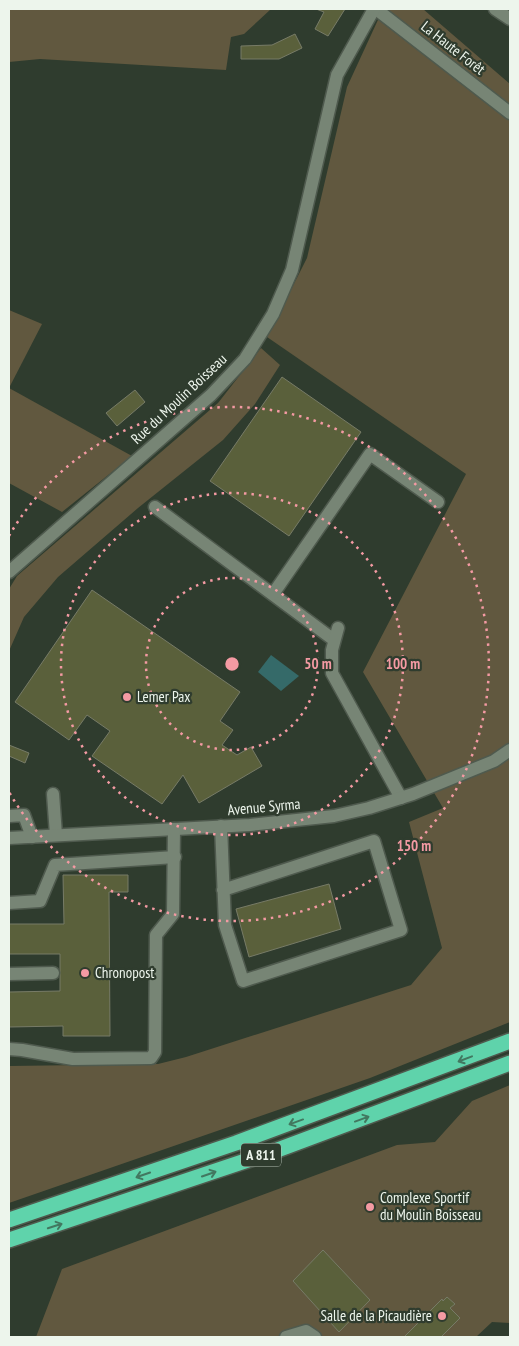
<svg xmlns="http://www.w3.org/2000/svg" width="519" height="1346" font-family="'PT Sans Narrow',sans-serif">
  <rect width="100%" height="100%" fill="#2f3c2e"/>
  <!-- green -->
  <g fill="#61583f">
    <path d="M 9,9 L 271,9 L 244,34 L 231,37 L 226,70 L 40,59 L 9,62 Z"/>
    <path d="M 383,9 L 423,9 L 510,84 L 510,1022 L 370,1078 L 9,1203 L 9,1066 L 158,1064 L 186,1057 L 411,985 L 442,948 L 409,822 L 443,808 L 363,672 L 466,474 L 267,337 L 307,258 L 347,87 Z"/>
    <path d="M 9,310 L 42,324 L 9,388 Z"/>
    <path d="M 261,348 L 280,365 L 255,404 L 223,440 L 138,508 L 58,577 L 24,617 L 9,651 L 9,589 L 17,576 L 218,403 Z"/>
    <path d="M 9,388 L 132,456 L 62,512 L 9,483 Z"/>
    <path d="M 510,1085 L 510,1323 L 492,1322 L 476,1337 L 36,1337 L 62,1269 L 397,1145 L 435,1142 L 472,1101 Z"/>
  </g>
  <!-- water -->
  <path fill="#356a69" d="M 271,655 L 299,676 L 281,691 L 258,672 Z"/>
  <!-- building -->
  <g fill="#5a603b" stroke="#777b67">
    <path d="M 316,9 L 345,9 L 328,36 L 315,29 L 324,12 Z"/>
    <path d="M 295,34 L 302,48 L 279,59 L 241,59 L 241,46 L 272,45 Z"/>
    <path d="M 282,377 L 361,432 L 289,536 L 210,481 Z"/>
    <path d="M 135,390 L 145,402 L 117,426 L 106,413 Z"/>
    <path d="M 92,590 L 240,692 L 220,721 L 233,730 L 222,745 L 237,755 L 251,747 L 262,766 L 199,803 L 183,775 L 162,804 L 92,756 L 110,731 L 87,715 L 69,740 L 15,702 Z"/>
    <path d="M 9,745 L 29,753 L 25,763 L 9,756 Z"/>
    <path d="M 63,875 L 128,875 L 128,892 L 109,892 L 110,1036 L 63,1036 L 63,1026 L 9,1027 L 9,992 L 60,991 L 60,954 L 9,954 L 9,924 L 64,924 Z"/>
    <path d="M 329,884 L 341,929 L 249,957 L 236,909 Z"/>
    <path d="M 323,1250 L 370,1300 L 339,1332 L 293,1281 Z"/>
    <path d="M 447,1297 L 455,1304 L 450,1308 L 460,1318 L 441,1337 L 404,1337 L 442,1299 L 443,1301 Z"/>
  </g>
  <g fill="none" stroke-linecap="round" stroke-linejoin="round">
    <!-- minor casing -->
    <g stroke="#4f5a4e" stroke-width="15">
      <g id="minor">
        <path d="M 376,9 L 510,113"/>
        <path d="M 495,9 L 510,19"/>
        <path d="M 155,507 L 334,640"/>
        <path d="M 9,572 L 211,395 L 245,359 L 273,314 L 292,270 L 337,75 L 374,9"/>
        <path d="M 273,594 L 370,454 L 438,502"/>
        <path d="M 338,628 L 332,650 L 332,673 L 401,798"/>
        <path d="M 53,794 L 56,835"/>
        <path d="M 9,816 L 24,815 L 32,837"/>
        <path d="M 221,826 L 225,925 L 243,981 L 401,930 L 374,841 L 223,890"/>
        <path d="M 9,838 L 250,825 L 334,816 L 369,808 L 413,794 L 494,761 L 510,750"/>
        <path d="M 9,903 L 40,901 L 55,865 L 175,857"/>
        <path d="M 9,974 L 53,973"/>
        <path d="M 9,1049 L 22,1050 L 73,1059 L 151,1058 L 155,1052 L 156,935 L 173,914 L 174,829"/>
        <path d="M 286,1337 L 306,1331 L 315,1337"/>
      </g>
    </g>
    <!-- highway casing -->
    <g stroke="#4f5a4e" stroke-width="18">
      <g id="highway">
        <path d="M 9,1220 L 236,1143 L 510,1041"/>
        <path d="M 9,1240 L 272,1152 L 510,1063"/>
      </g>
    </g>
    <!-- minor -->
    <use href="#minor" stroke="#778575" stroke-width="12"/>
    <!-- highway -->
    <use href="#highway" stroke="#5fd3ab" stroke-width="15"/>
  </g>
  <!-- one-way arrows -->
  <defs><path id="oneway-shaft" d="M-6 0H5M1.5-3L5.5 0L1.5 3" fill="none" stroke-width="1.6" stroke-linecap="round" stroke-linejoin="round" transform="scale(1.25)"/></defs>
  <g stroke="#427860">
    <use href="#oneway-shaft" transform="translate(465 1059) rotate(159)"/>
    <use href="#oneway-shaft" transform="translate(362 1119) rotate(-20)"/>
    <use href="#oneway-shaft" transform="translate(296 1122) rotate(160)"/>
    <use href="#oneway-shaft" transform="translate(209 1174) rotate(-19)"/>
    <use href="#oneway-shaft" transform="translate(143 1175) rotate(161)"/>
    <use href="#oneway-shaft" transform="translate(55 1226) rotate(-18)"/>
  </g>
  <!-- distance rings -->
  <g fill="none" stroke="#f49aa3" stroke-width="2.5" stroke-dasharray="2.5 5">
    <circle cx="232" cy="664" r="86"/>
    <circle cx="232" cy="664" r="171"/>
    <path d="M9 536A257 257 0 1 1 9 792"/>
  </g>
  <!-- markers -->
  <g fill="#f49aa3" stroke="#2f3c2e" stroke-width="2">
    <circle cx="127" cy="697" r="5"/>
    <circle cx="85" cy="973" r="5"/>
    <circle cx="370" cy="1207" r="5"/>
    <circle cx="442" cy="1316" r="5"/>
  </g>
  <g text-anchor="middle" stroke-width="4.5" stroke-linejoin="round" paint-order="stroke">
    <!-- shield labels -->
    <rect fill="#2f3c2e" stroke="#b4beb3" stroke-width="1" x="241" y="1143.5" width="40" height="23" rx="4"/>
    <g font-size="14" font-weight="bold" fill="#edf5ec">
      <text x="261" y="1160">A 811</text>
    </g>
    <!-- street labels -->
    <g font-size="15" fill="#edf5ec" stroke="#2f3c2e">
      <text transform="translate(453 48) rotate(38)" y="5">La Haute Forêt</text>
      <text transform="translate(179 399) rotate(-43)" y="5">Rue du Moulin Boisseau</text>
      <text transform="translate(264 807) rotate(-5)" y="5">Avenue Syrma</text>
    </g>
    <!-- poi labels -->
    <g font-size="15" fill="#edf5ec" stroke="#2f3c2e" text-anchor="start">
      <text x="137" y="702">Lemer Pax</text>
      <text x="95" y="978">Chronopost</text>
      <text x="380" y="1203">Complexe Sportif<tspan x="380" dy="17">du Moulin Boisseau</tspan></text>
      <text x="432" y="1321" text-anchor="end">Salle de la Picaudière</text>
    </g>
  </g>
  <circle cx="232" cy="664" r="8" fill="#f49aa3" stroke="#2f3c2e" stroke-width="2.5"/>
  <g font-size="15" text-anchor="middle" font-weight="bold" fill="#f49aa3" stroke="#2f3c2e" stroke-width="4.5" stroke-linejoin="round" paint-order="stroke">
    <text x="318" y="669">50 m</text>
    <text x="403" y="669">100 m</text>
    <text x="414" y="851">150 m</text>
  </g>
  <!-- border -->
  <rect width="519" height="1346" fill="none" stroke="#edf5ec" stroke-width="20"/>
</svg>
